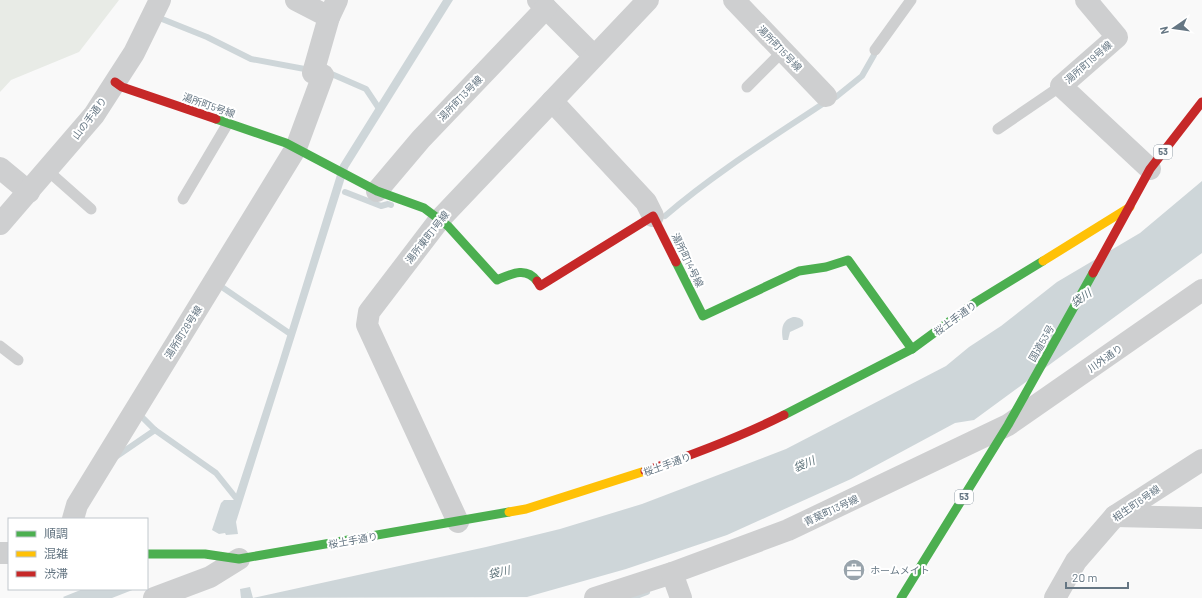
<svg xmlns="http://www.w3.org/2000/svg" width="1202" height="598" font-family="Barlow,'Noto Sans JP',sans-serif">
  <rect width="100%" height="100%" fill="#f9f9f9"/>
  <!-- green -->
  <path fill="#e8ebe6" d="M 0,0 L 119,0 L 79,52 L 11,80 L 0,92 Z"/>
  <!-- water -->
  <g fill="#ced6d9">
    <path d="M 443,0 L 453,0 L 348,168 L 236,522 L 238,534 L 226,535 L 225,533 L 219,534 L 212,530 L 221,503 L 224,500 L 234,500 L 279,362 L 340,165 Z"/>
    <path d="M 1202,181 L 1202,253 L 974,420 L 955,423 L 851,479 L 727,535 L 626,569 L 527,597 L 241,598 L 240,589 L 250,587 L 253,598 L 486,547 L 560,529 L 642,504 L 786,449 L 946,366 L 969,347 L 1001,326 L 1057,282 L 1140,233 Z"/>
    <path d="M 793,317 C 799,317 805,319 803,326 L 790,332 L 788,340 L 783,340 C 781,329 782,320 793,317 Z"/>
    <path d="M 83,589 L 135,589 L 112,598 L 64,598 L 63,597 Z"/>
  </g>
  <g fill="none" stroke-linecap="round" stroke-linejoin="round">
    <!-- stream -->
    <g stroke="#ced6d9" stroke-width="6">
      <path d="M 162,19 L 207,37 L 251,59 L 310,70"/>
      <path d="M 327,72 L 366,89 L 378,107"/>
      <path d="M 836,97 L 862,76 L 874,55"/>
      <path d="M 345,192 L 381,206 L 388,204 L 391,205"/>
      <path d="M 665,216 C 715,173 770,139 824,103"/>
      <path d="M 219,285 L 289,333"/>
      <path d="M 140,415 L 155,430 L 216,473 L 236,498"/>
      <path d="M 117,456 L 155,430"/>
      <path d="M 631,598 L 647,592"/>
    </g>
    <!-- lane -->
    <g stroke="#cecfd0" stroke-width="11">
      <path d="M 875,50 L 911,0"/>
      <path d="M 747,87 L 783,51"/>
      <path d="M 998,129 L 1061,86"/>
      <path d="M 47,170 L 91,209"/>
      <path d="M 183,199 L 228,123"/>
      <path d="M 0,346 L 18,360"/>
    </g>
    <!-- street -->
    <g stroke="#cecfd0" stroke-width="22">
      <path d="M 296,0 L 329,17"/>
      <path d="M 538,0 L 594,56"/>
      <path d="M 734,0 L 826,96"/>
      <path d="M 1086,0 L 1117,37 L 1061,86 L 1150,169"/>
      <path d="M 552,101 L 646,202 L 653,216"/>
      <path d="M 0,168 L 29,192"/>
      <path d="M 377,191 L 421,139 L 546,8"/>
      <path d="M 0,224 L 94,115 L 134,53 L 160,0"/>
      <path d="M 1115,516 L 1202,518"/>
      <path d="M 73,519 L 77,505 L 296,148 L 323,75 L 313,73 L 329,17 L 337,0"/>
      <path d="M 458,522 L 367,325 L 369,312 L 440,219 L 648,0"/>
      <path d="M 0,553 L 9,553"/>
      <path d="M 154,598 L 210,577 L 239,559"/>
      <path d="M 595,598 L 672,573"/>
      <path d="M 681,598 L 672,573 L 788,530 L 1008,425 L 1202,290"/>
      <path d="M 1055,598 L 1076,561 L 1115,516 L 1202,460"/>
    </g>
    <!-- fast -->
    <g stroke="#4caf50" stroke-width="9">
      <path d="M 216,119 L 286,143 L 377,191 L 424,208 L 448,226 L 497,280 C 511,274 526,266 537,281"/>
      <path d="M 676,262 L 703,316 L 799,271 L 826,267 L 848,260 L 912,349"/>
      <path d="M 784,415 L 912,349 L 976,302 L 1043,261"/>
      <path d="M 147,554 L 205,554 L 239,559 L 509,512"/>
      <path d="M 901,598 L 1008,425 L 1093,273"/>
    </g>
    <!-- slow -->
    <g stroke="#ffc107" stroke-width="9">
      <path d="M 1043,261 L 1130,207"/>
      <path d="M 509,512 L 526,509 L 645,471"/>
    </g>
    <!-- jam -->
    <g stroke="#c62828" stroke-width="9">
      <path d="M 115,82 L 122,87 L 216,119"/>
      <path d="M 1093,273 L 1150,169 L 1202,102"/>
      <path d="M 537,281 L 540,286 L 653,216 L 676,262"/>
      <path d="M 645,471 C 692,455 740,437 784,415"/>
    </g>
  </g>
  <!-- icons -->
  <defs>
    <g id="office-disc" transform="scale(1.15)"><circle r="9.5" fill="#99a4ac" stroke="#fff"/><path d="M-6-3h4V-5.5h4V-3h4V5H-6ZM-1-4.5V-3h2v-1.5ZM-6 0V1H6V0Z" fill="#fff"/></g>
  </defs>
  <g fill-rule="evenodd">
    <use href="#office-disc" x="854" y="570"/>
  </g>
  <g text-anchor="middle" stroke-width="4" stroke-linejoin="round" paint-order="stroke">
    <!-- shield labels -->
    <g fill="#fff" stroke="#939fa8" stroke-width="1">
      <rect x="1154" y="145" width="18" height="14" rx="3"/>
      <rect x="955" y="490" width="18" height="14" rx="3"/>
    </g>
    <g font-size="9" font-weight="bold" fill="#657683">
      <text x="1163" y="155">53</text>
      <text x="964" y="500">53</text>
    </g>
    <!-- street labels -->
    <g font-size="10" fill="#657683" stroke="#fff">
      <text transform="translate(780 48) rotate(46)" y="4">湯所町15号線</text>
      <text transform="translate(1088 62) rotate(-41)" y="4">湯所町19号線</text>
      <text transform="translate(460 98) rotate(-46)" y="4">湯所町13号線</text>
      <text transform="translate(209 105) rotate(19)" y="4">湯所町5号線</text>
      <text transform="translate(89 118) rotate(-53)" y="4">山の手通り</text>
      <text transform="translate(427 237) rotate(-52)" y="4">湯所東町1号線</text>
      <text transform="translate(688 260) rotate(64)" y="4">湯所町14号線</text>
      <text transform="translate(955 318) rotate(-36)" y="4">桜土手通り</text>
      <text transform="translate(183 332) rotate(-58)" y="4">湯所町28号線</text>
      <text transform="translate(1041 343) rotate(-60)" y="4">国道53号</text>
      <text transform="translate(1105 358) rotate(-35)" y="4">川外通り</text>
      <text transform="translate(667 464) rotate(-20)" y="4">桜土手通り</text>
      <text transform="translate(1136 503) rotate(-35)" y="4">相生町6号線</text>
      <text transform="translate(831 510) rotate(-25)" y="4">青葉町13号線</text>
      <text transform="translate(353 540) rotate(-10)" y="4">桜土手通り</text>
    </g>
    <!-- poi labels -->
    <g font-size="10" fill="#657683" stroke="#fff" text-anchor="start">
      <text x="870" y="574">ホームメイト</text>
    </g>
    <!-- water labels -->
    <g font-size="11" font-style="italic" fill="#60757c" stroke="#fff">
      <text transform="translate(1081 298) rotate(-35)" y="4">袋川</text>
      <text transform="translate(804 464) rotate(-23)" y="4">袋川</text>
      <text transform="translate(499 572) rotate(-12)" y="4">袋川</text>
    </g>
  </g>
  <!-- legend -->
  <rect x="8" y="518" width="140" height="72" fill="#ffffff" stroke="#c1c8cd"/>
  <rect x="16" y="531" width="20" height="6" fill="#4caf50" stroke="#c1c8cd"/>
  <text x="44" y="538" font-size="12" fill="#657683">順調</text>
  <rect x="16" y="551" width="20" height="6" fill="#ffc107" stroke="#c1c8cd"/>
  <text x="44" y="558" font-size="12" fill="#657683">混雑</text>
  <rect x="16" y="571" width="20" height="6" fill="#c62828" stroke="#c1c8cd"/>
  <text x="44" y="578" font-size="12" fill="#657683">渋滞</text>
  <!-- north arrow -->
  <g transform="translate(1174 28) rotate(257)" stroke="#ffffff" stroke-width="3" paint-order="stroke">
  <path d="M0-3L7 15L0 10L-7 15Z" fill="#657683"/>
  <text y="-6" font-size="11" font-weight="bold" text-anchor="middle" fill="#657683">N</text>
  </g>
  <!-- scale -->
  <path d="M1066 582v6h62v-6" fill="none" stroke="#657683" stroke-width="2"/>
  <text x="1072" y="582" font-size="12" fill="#657683" stroke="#ffffff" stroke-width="3" paint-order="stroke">20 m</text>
</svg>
